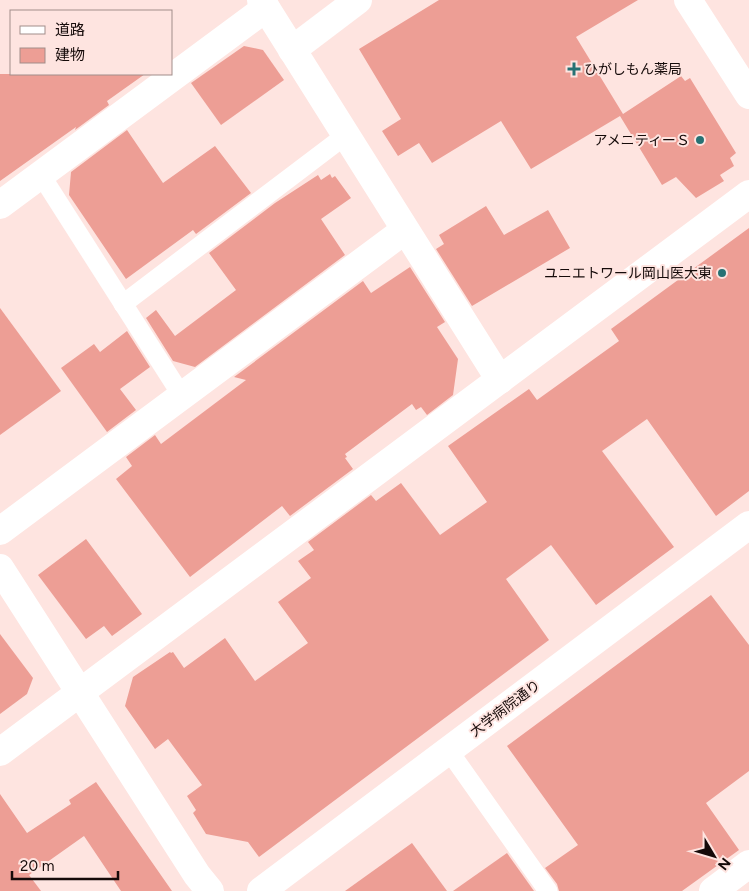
<svg xmlns="http://www.w3.org/2000/svg" width="749" height="891" font-family="Figtree,'Noto Sans JP',sans-serif">
  <rect width="100%" height="100%" fill="#fee4e0"/>
  <!-- building -->
  <g fill="#ed9e95">
    <path d="M 439,0 L 638,0 L 576,37 L 623,114 L 681,76 L 685,81 L 690,78 L 736,153 L 730,158 L 734,166 L 720,175 L 724,181 L 696,198 L 676,177 L 662,185 L 620,116 L 531,169 L 501,121 L 432,163 L 419,143 L 398,156 L 382,131 L 401,119 L 359,49 Z"/>
    <path d="M 244,46 L 263,50 L 284,80 L 221,125 L 191,83 Z"/>
    <path d="M 0,74 L 145,74 L 107,101 L 109,105 L 75,130 L 76,127 L 0,181 Z"/>
    <path d="M 127,130 L 163,183 L 215,146 L 251,193 L 196,234 L 193,230 L 126,279 L 69,195 L 71,172 Z"/>
    <path d="M 330,174 L 332,178 L 335,176 L 351,198 L 321,219 L 345,255 L 195,367 L 173,361 L 146,318 L 156,310 L 175,336 L 236,290 L 209,253 L 275,203 L 318,175 L 321,180 Z"/>
    <path d="M 486,206 L 504,235 L 548,210 L 570,248 L 472,306 L 436,249 L 444,244 L 439,235 Z"/>
    <path d="M 749,228 L 749,491 L 716,516 L 647,419 L 602,451 L 674,547 L 596,605 L 551,545 L 506,579 L 549,640 L 259,857 L 248,842 L 206,834 L 193,813 L 196,810 L 187,796 L 202,785 L 168,739 L 155,749 L 125,706 L 133,677 L 170,652 L 171,653 L 173,652 L 184,668 L 225,638 L 255,681 L 308,643 L 278,602 L 311,578 L 298,561 L 314,550 L 308,542 L 371,495 L 376,501 L 401,483 L 440,535 L 487,502 L 448,446 L 529,389 L 537,400 L 619,341 L 611,329 Z"/>
    <path d="M 410,267 L 445,322 L 437,327 L 458,359 L 453,395 L 427,415 L 421,407 L 416,410 L 412,404 L 345,454 L 347,457 L 345,458 L 353,469 L 290,516 L 282,506 L 190,577 L 116,479 L 132,466 L 126,457 L 155,435 L 161,444 L 246,380 L 234,377 L 363,281 L 371,293 Z"/>
    <path d="M 0,308 L 61,391 L 0,435 Z"/>
    <path d="M 127,331 L 150,367 L 120,389 L 136,410 L 107,432 L 61,368 L 94,344 L 100,352 Z"/>
    <path d="M 86,539 L 142,614 L 112,636 L 104,626 L 86,639 L 38,575 Z"/>
    <path d="M 711,595 L 749,645 L 749,771 L 706,803 L 739,850 L 682,891 L 559,891 L 557,884 L 545,868 L 578,845 L 507,746 Z"/>
    <path d="M 0,634 L 33,678 L 27,694 L 0,714 Z"/>
    <path d="M 96,782 L 172,891 L 121,891 L 84,836 L 29,875 L 41,891 L 0,891 L 0,794 L 27,833 L 71,804 L 69,800 Z"/>
    <path d="M 412,843 L 447,891 L 345,891 Z"/>
    <path d="M 507,853 L 534,891 L 453,891 Z"/>
  </g>
  <g fill="none" stroke-linecap="round" stroke-linejoin="round">
    <!-- lane -->
    <g stroke="#fff" stroke-width="19">
      <path d="M 41,175 L 182,396"/>
      <path d="M 123,304 L 346,135"/>
      <path d="M 449,751 L 548,891"/>
    </g>
    <!-- street -->
    <g stroke="#fff" stroke-width="28">
      <path d="M 261,0 L 500,380"/>
      <path d="M 292,50 L 358,0"/>
      <path d="M 0,205 L 266,8"/>
      <path d="M 0,531 L 405,230"/>
      <path d="M 0,752 L 749,194"/>
      <path d="M 713,891 L 749,864"/>
    </g>
    <!-- secondary -->
    <g stroke="#fff" stroke-width="28">
      <path d="M 688,0 L 749,95"/>
      <path d="M 0,568 L 197,875 L 210,891"/>
      <path d="M 261,891 L 749,525"/>
    </g>
  </g>
  <!-- markers -->
  <g fill="#277274" stroke="#fee4e0" stroke-width="2">
    <path d="M571.5 61.5h5v5h5v5h-5v5h-5v-5h-5v-5h5z"/>
    <circle cx="700" cy="140" r="5"/>
    <circle cx="722" cy="273" r="5"/>
  </g>
  <g text-anchor="middle" stroke-width="4" stroke-linejoin="round" paint-order="stroke">
    <!-- poi labels -->
    <g font-size="14" fill="#150a09" stroke="#fee4e0" text-anchor="end">
      <text x="584" y="74" text-anchor="start">ひがしもん薬局</text>
      <text x="690" y="145">アメニティーＳ</text>
      <text x="712" y="278">ユニエトワール岡山医大東</text>
    </g>
    <!-- street labels -->
    <g font-size="14" fill="#150a09" stroke="#fee4e0">
      <text transform="translate(505 708) rotate(-37)" y="5">大学病院通り</text>
    </g>
  </g>
  <!-- legend -->
  <rect x="10" y="10" width="162" height="65" fill="#fee4e0" stroke="#a18d8a"/>
  <rect x="20" y="26" width="25" height="8" fill="#ffffff" stroke="#a18d8a"/>
  <text x="55" y="35" font-size="15" fill="#150a09">道路</text>
  <rect x="20" y="48" width="25" height="15" fill="#ed9e95" stroke="#a18d8a"/>
  <text x="55" y="60" font-size="15" fill="#150a09">建物</text>
  <!-- north arrow -->
  <g transform="translate(714 856) rotate(128)" stroke="#fee4e0" stroke-width="4" paint-order="stroke">
  <path d="M0-4L9 19L0 12L-9 19Z" fill="#150a09"/>
  <text y="-8" font-size="14" font-weight="bold" text-anchor="middle" fill="#150a09">N</text>
  </g>
  <!-- scale -->
  <path d="M12 871v8h106v-8" fill="none" stroke="#150a09" stroke-width="2.5"/>
  <text x="20" y="871" font-size="15" fill="#150a09" stroke="#fee4e0" stroke-width="4" paint-order="stroke">20 m</text>
</svg>
